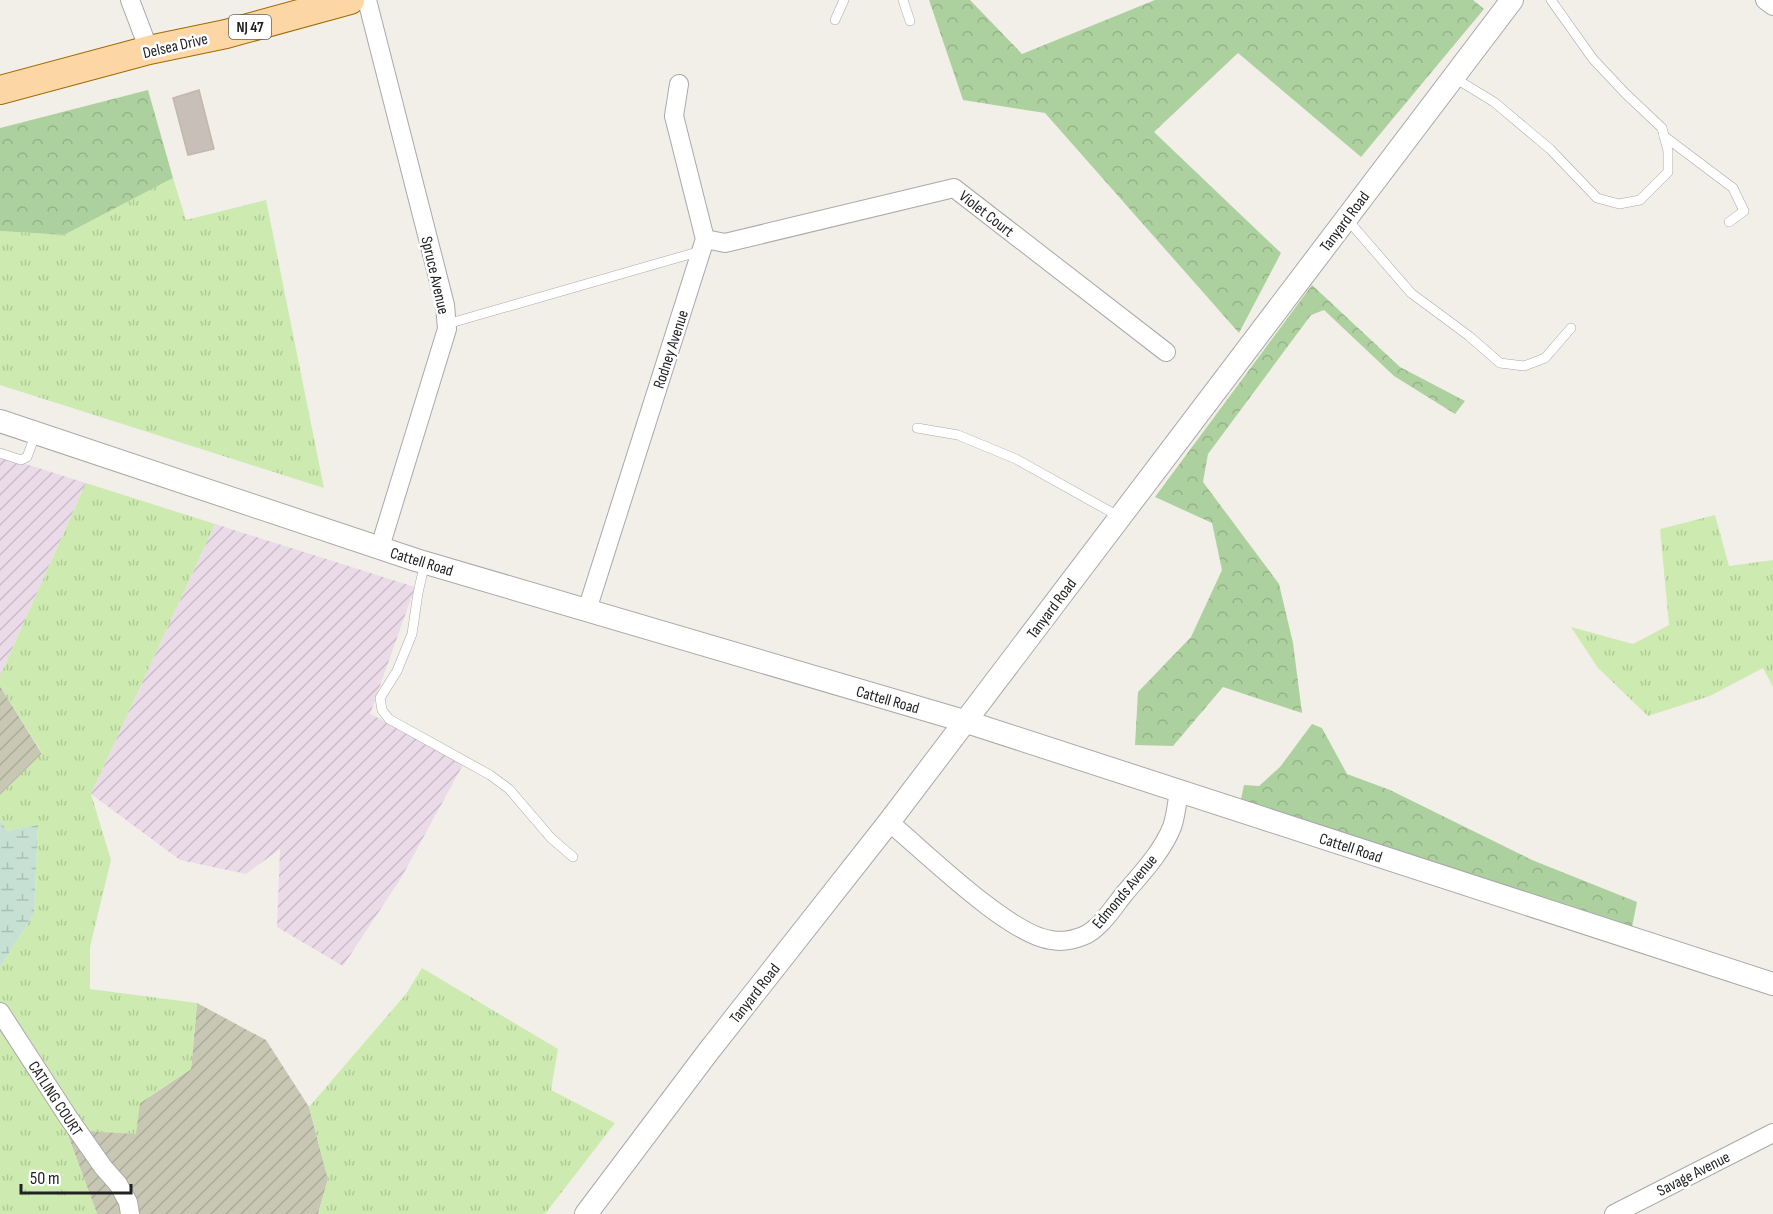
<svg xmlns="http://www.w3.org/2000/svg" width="1773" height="1214" font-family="'Sofia Sans Condensed',sans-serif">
  <defs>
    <pattern id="industrial-furrows" width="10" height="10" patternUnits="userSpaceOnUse" patternTransform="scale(1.5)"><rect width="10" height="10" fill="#ebdbe8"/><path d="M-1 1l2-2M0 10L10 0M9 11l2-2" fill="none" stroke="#c9bcc7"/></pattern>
    <pattern id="construction-furrows" width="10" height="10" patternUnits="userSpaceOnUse" patternTransform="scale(1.5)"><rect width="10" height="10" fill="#c7c7b4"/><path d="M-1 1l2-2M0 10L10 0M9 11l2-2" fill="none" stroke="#abab9a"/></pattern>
    <pattern id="grass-tufts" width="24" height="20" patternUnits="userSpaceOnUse" patternTransform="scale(1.5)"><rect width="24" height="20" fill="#cdebb0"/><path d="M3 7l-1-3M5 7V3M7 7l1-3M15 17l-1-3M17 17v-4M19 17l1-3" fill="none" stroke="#b0c997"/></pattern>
    <pattern id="forest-crowns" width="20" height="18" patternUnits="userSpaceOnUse" patternTransform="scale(1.5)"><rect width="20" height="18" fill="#add19e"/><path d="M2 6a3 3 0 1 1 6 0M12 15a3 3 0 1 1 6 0" fill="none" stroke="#95b388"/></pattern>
    <pattern id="wetland-marsh" width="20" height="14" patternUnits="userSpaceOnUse" patternTransform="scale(1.5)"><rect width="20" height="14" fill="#c6e0d4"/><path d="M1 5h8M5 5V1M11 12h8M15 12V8" fill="none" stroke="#aac0b6"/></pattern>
  </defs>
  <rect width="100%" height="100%" fill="#f2efe9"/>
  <!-- industrial -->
  <g fill="url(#industrial-furrows)">
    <path d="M 0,456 L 86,483 L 0,676 Z"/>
    <path d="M 215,524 L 415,587 L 370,714 L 465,761 L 401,878 L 343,966 L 277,927 L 280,849 L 246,874 L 180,860 L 91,794 Z"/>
  </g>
  <!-- construction -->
  <g fill="url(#construction-furrows)">
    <path d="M 0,686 L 42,754 L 0,795 Z"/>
    <path d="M 197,1003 L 266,1040 L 309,1107 L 328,1179 L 318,1214 L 97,1214 L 66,1130 L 140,1103 L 191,1069 Z"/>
  </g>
  <!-- grass -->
  <g fill="url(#grass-tufts)">
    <path d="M 173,178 L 186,220 L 266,200 L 324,488 L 0,385 L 0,231 L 64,235 Z"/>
    <path d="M 86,483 L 215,524 L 91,794 L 111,860 L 90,947 L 90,989 L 197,1003 L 191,1069 L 140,1103 L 136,1134 L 66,1130 L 97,1214 L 0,1214 L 0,967 L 34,914 L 38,826 L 7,831 L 0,820 L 0,795 L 42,753 L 0,686 L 0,676 Z"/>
    <path d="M 1715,515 L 1729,566 L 1773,560 L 1773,687 L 1763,668 L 1710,696 L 1648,716 L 1598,668 L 1571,627 L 1633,644 L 1669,625 L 1660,529 Z"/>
    <path d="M 422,968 L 558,1049 L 551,1090 L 615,1123 L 545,1214 L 318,1214 L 328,1179 L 309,1107 L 406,994 Z"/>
  </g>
  <!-- forest -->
  <g fill="url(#forest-crowns)">
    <path d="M 929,0 L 970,0 L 1022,54 L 1155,0 L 1473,0 L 1484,9 L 1361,157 L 1238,53 L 1154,132 L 1281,253 L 1239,333 L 1045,113 L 963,100 Z"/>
    <path d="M 148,90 L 173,178 L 64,235 L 0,231 L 0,128 Z"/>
    <path d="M 1312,285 L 1400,367 L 1465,401 L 1455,414 L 1394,376 L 1324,310 L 1311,315 L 1208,454 L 1203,482 L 1279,584 L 1293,643 L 1302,713 L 1223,687 L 1173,746 L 1135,745 L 1138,692 L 1191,637 L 1222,570 L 1212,523 L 1155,497 Z"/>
    <path d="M 1312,724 L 1322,728 L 1347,774 L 1390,790 L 1532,860 L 1637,902 L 1632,927 L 1241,799 L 1244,785 L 1259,786 L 1280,767 Z"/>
  </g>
  <!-- wetland -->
  <path fill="url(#wetland-marsh)" d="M 0,820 L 7,831 L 38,825 L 34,914 L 0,967 Z"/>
  <!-- building -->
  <path fill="#c7bfb8" stroke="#c4b6ab" stroke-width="1.5" d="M 199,90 L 214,149 L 188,155 L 173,98 Z"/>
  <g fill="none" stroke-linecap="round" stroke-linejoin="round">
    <!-- service casing -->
    <g stroke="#a9a9a9" stroke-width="10">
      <g id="service">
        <path d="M 903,0 L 910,21"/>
        <path d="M 835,20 L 844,0"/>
        <path d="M 1453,77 L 1494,102 L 1550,149 L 1597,198 L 1619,204 L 1640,200 L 1668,172 L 1668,151 L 1662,128 L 1625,93 L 1593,59 L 1551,0"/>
        <path d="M 1664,136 L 1733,188 L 1744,211 L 1729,222"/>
        <path d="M 1346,218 L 1411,293 L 1469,336 L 1500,363 L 1524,366 L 1545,358 L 1571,328"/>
        <path d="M 447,324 L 701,251"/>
        <path d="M 917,428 L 958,435 L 1016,459 L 1120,517"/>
        <path d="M 0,453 L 21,460 L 27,457 L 36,433"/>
        <path d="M 425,562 L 418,593 L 412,634 L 397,671 L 380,698 L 382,710 L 389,719 L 490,775 L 509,789 L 551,838 L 573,857"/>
      </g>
    </g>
    <!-- minor casing -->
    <g stroke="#a9a9a9" stroke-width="20">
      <g id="minor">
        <path d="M 130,0 L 149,50"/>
        <path d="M 367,0 L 445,305 L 447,329 L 380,547"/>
        <path d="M 1765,0 L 1773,6"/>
        <path d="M 705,239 L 725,243 L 954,188 L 1166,352"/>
        <path d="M 587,610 L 705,239 L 674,116 L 679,84"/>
        <path d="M 889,822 C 924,851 1009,935 1051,940 C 1061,942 1073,940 1083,936 C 1099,930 1113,908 1124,894 C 1141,874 1162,852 1172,827 C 1176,816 1177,802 1179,791"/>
        <path d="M 0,1012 L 68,1117 L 103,1167 L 118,1184 L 128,1202 L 130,1214"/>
        <path d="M 1614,1214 L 1773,1133"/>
      </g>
    </g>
    <!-- tertiary casing -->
    <g stroke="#a9a9a9" stroke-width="24">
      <g id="tertiary">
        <path d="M 0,421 L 416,560 L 964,721 L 1773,984"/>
        <path d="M 586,1214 L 708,1052 L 889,822 L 1512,0"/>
      </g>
    </g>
    <!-- primary casing -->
    <g stroke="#a06b00" stroke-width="30">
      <path id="primary" d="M 0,90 L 149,50 L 226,34 L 350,0"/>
    </g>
    <!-- service -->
    <use href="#service" stroke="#fff" stroke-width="9"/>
    <!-- minor -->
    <use href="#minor" stroke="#fff" stroke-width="18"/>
    <!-- tertiary -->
    <use href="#tertiary" stroke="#fff" stroke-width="22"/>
    <!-- primary -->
    <use href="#primary" stroke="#fcd6a4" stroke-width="28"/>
  </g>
  <g text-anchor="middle" stroke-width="5" stroke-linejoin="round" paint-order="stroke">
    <!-- shield labels -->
    <rect fill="#fff" stroke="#646464" stroke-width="1.5" x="229" y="15" width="42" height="24" rx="4.5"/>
    <g font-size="15" font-weight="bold" fill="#222">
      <text x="250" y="32">NJ 47</text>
    </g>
    <!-- street labels -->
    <g font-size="16" fill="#222" stroke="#fff">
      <text transform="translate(175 45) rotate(-13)" y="6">Delsea Drive</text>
      <text transform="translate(987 213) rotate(38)" y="6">Violet Court</text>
      <text transform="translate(1344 221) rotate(-53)" y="6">Tanyard Road</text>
      <text transform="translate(436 275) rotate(77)" y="6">Spruce Avenue</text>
      <text transform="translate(670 349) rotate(-72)" y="6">Rodney Avenue</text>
      <text transform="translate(422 561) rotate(17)" y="6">Cattell Road</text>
      <text transform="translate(1051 608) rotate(-53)" y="6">Tanyard Road</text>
      <text transform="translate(888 699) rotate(16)" y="6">Cattell Road</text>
      <text transform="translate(1351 847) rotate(18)" y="6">Cattell Road</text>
      <text transform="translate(1124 891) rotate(-50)" y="6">Edmonds Avenue</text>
      <text transform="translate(754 993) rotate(-52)" y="6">Tanyard Road</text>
      <text transform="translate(56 1098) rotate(57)" y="6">CATLING COURT</text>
      <text transform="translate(1693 1173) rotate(-27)" y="6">Savage Avenue</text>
    </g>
  </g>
  <!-- scale -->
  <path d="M21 1184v9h110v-9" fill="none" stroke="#222222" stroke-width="3"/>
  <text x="30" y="1184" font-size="18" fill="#222222" stroke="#ffffff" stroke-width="4.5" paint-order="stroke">50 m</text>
</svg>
